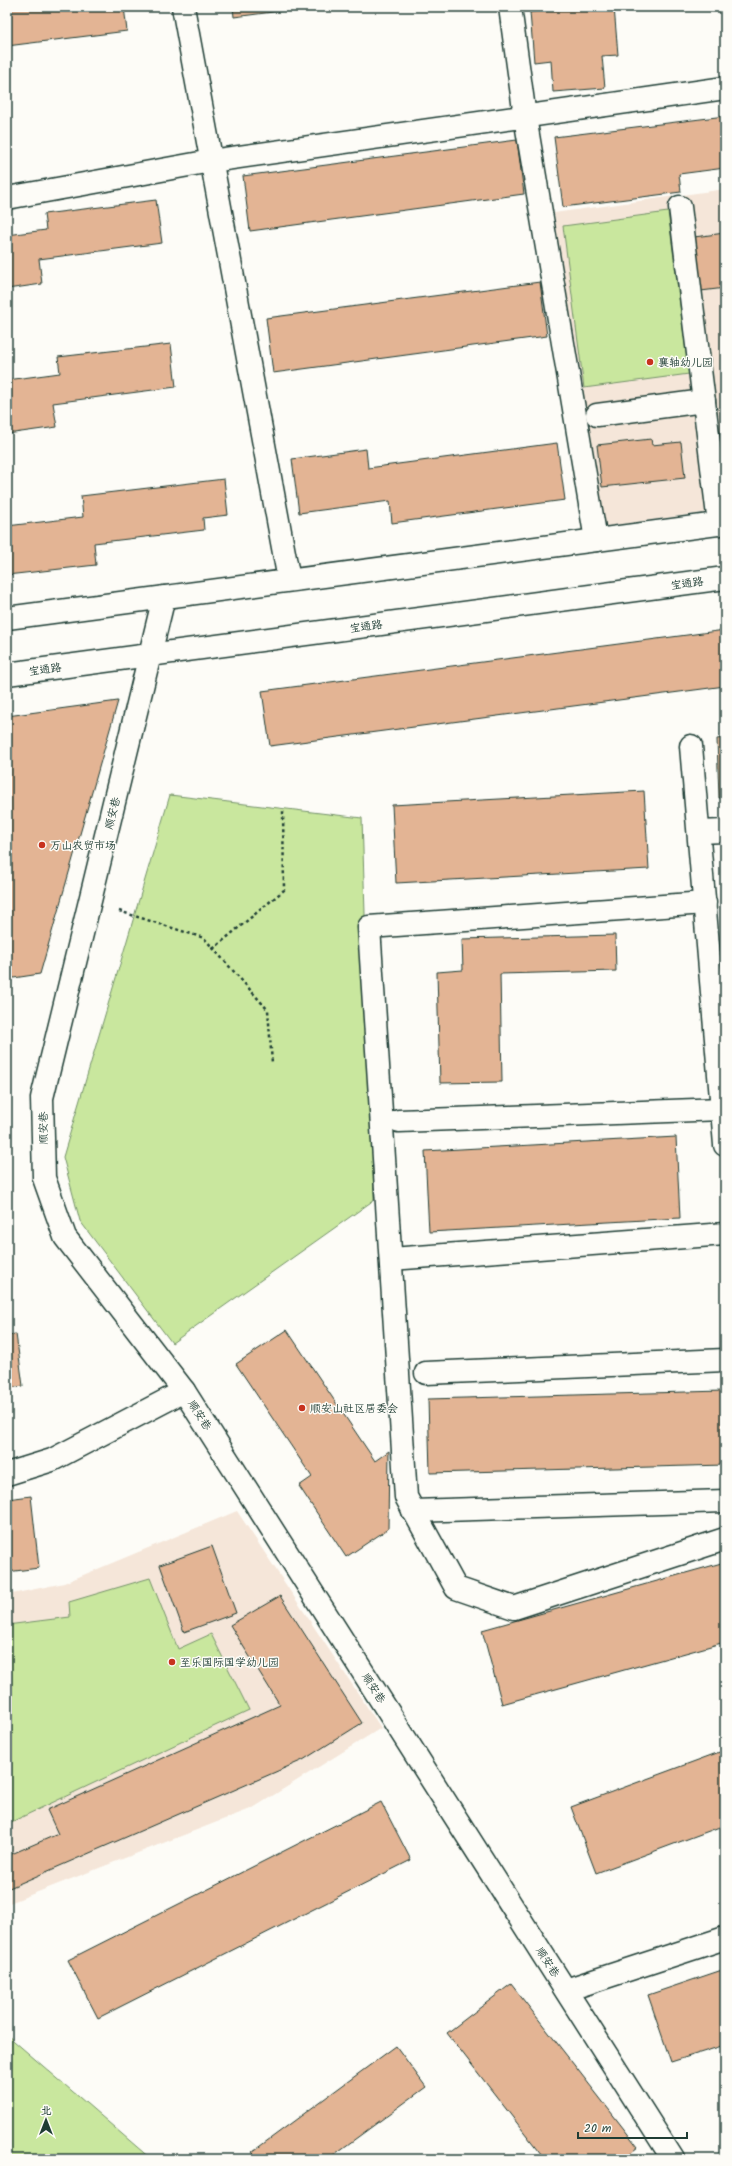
<svg xmlns="http://www.w3.org/2000/svg" width="732" height="2166" font-family="Kalam,'LXGW WenKai TC',sans-serif">
  <rect width="100%" height="100%" fill="#fdfcf7"/>
  <filter id="ink" filterUnits="userSpaceOnUse"><feTurbulence type="fractalNoise" baseFrequency=".025" numOctaves="2"/><feDisplacementMap in="SourceGraphic" scale="8" xChannelSelector="R" yChannelSelector="G"/><feConvolveMatrix kernelMatrix="1 2 1 2 8 2 1 2 1" color-interpolation-filters="sRGB"/></filter>
  <g filter="url(#ink)">
    <!-- built -->
    <g fill="#f5e6d9">
      <path d="M 725,189 L 725,510 L 600,527 L 554,213 Z"/>
      <path d="M 237,1511 L 381,1728 L 253,1808 L 7,1904 L 7,1595 L 64,1583 Z"/>
    </g>
    <!-- green -->
    <g fill="#c9e79e" stroke="#749269">
      <path d="M 668,212 L 689,374 L 584,388 L 563,226 Z"/>
      <path d="M 170,795 L 362,818 L 374,1200 L 172,1343 L 80,1221 L 63,1157 Z"/>
      <path d="M 150,1578 L 178,1649 L 211,1634 L 249,1710 L 7,1824 L 7,1625 L 70,1617 L 69,1602 Z"/>
      <path d="M 7,2035 L 151,2159 L 7,2159 Z"/>
    </g>
    <!-- building -->
    <g fill="#e3b494" stroke="#1f3d34">
      <path d="M 7,7 L 124,7 L 127,31 L 7,46 Z"/>
      <path d="M 233,7 L 312,7 L 234,17 Z"/>
      <path d="M 593,7 L 614,7 L 618,55 L 602,56 L 605,88 L 553,92 L 551,60 L 534,62 L 530,12 Z"/>
      <path d="M 725,116 L 725,168 L 679,174 L 681,192 L 563,207 L 554,137 Z"/>
      <path d="M 517,140 L 524,194 L 250,231 L 243,176 Z"/>
      <path d="M 156,200 L 162,243 L 39,259 L 42,284 L 7,289 L 7,235 L 46,230 L 44,214 Z"/>
      <path d="M 725,233 L 725,288 L 701,291 L 694,237 Z"/>
      <path d="M 540,282 L 547,336 L 273,373 L 266,318 Z"/>
      <path d="M 171,344 L 176,387 L 53,403 L 57,427 L 7,434 L 7,380 L 60,373 L 58,357 Z"/>
      <path d="M 651,439 L 652,445 L 681,442 L 685,478 L 602,487 L 597,445 Z"/>
      <path d="M 557,443 L 565,500 L 392,523 L 390,501 L 299,513 L 292,459 L 366,449 L 368,468 Z"/>
      <path d="M 224,479 L 228,515 L 203,518 L 204,530 L 94,543 L 96,565 L 7,575 L 7,526 L 83,517 L 81,496 Z"/>
      <path d="M 725,630 L 725,686 L 270,746 L 262,691 Z"/>
      <path d="M 118,701 L 40,974 L 7,979 L 7,716 Z"/>
      <path d="M 725,738 L 725,798 L 719,798 L 717,739 Z"/>
      <path d="M 644,791 L 649,869 L 396,883 L 392,805 Z"/>
      <path d="M 722,864 L 725,864 L 725,924 Z"/>
      <path d="M 615,935 L 616,971 L 500,974 L 502,1082 L 440,1083 L 437,972 L 463,970 L 462,939 Z"/>
      <path d="M 676,1137 L 680,1218 L 429,1232 L 425,1151 Z"/>
      <path d="M 287,1330 L 375,1461 L 389,1451 L 388,1529 L 346,1557 L 299,1486 L 312,1477 L 236,1364 Z"/>
      <path d="M 16,1334 L 23,1386 L 7,1388 L 7,1335 Z"/>
      <path d="M 723,1391 L 725,1465 L 430,1473 L 428,1399 Z"/>
      <path d="M 31,1496 L 39,1568 L 7,1572 L 7,1499 Z"/>
      <path d="M 212,1546 L 236,1613 L 184,1632 L 160,1565 Z"/>
      <path d="M 725,1562 L 725,1642 L 502,1704 L 482,1630 Z"/>
      <path d="M 280,1596 L 362,1723 L 303,1760 L 7,1889 L 7,1856 L 58,1834 L 47,1810 L 280,1705 L 230,1625 Z"/>
      <path d="M 725,1750 L 725,1825 L 596,1873 L 571,1807 Z"/>
      <path d="M 381,1802 L 411,1860 L 98,2018 L 68,1960 Z"/>
      <path d="M 725,1969 L 725,2045 L 671,2062 L 648,1995 Z"/>
      <path d="M 511,1984 L 638,2147 L 623,2159 L 545,2159 L 447,2033 Z"/>
      <path d="M 396,2046 L 426,2087 L 328,2159 L 258,2159 L 252,2152 Z"/>
    </g>
    <g fill="none" stroke-linecap="round" stroke-linejoin="round">
      <!-- minor casing -->
      <g stroke="#1f3d34" stroke-width="25">
        <g id="minor">
          <path d="M 183,7 L 289,580"/>
          <path d="M 510,7 L 525,117 L 596,540"/>
          <path d="M 7,198 L 211,161 L 725,88"/>
          <path d="M 680,207 L 719,524"/>
          <path d="M 597,415 L 704,401"/>
          <path d="M 164,597 L 42,1098 L 44,1178 L 65,1237 L 184,1391 L 673,2159"/>
          <path d="M 7,618 L 725,523"/>
          <path d="M 7,674 L 725,578"/>
          <path d="M 691,746 L 725,1145"/>
          <path d="M 699,832 L 725,831"/>
          <path d="M 705,903 L 369,927 L 406,1497 L 456,1588 L 514,1608 L 725,1539"/>
          <path d="M 399,1121 L 722,1109"/>
          <path d="M 391,1259 L 725,1234"/>
          <path d="M 426,1373 L 725,1360"/>
          <path d="M 7,1474 L 52,1460 L 184,1391"/>
          <path d="M 413,1511 L 725,1501"/>
          <path d="M 566,1990 L 725,1938"/>
        </g>
      </g>
      <!-- path -->
      <g stroke="#1f3d34" stroke-width="2.5" stroke-dasharray="3 3" stroke-linecap="butt">
        <path d="M 119,911 L 204,938 L 268,1010 L 272,1063"/>
        <path d="M 213,949 L 284,890 L 283,809"/>
      </g>
      <!-- minor -->
      <use href="#minor" stroke="#fdfcf7" stroke-width="22"/>
    </g>
  </g>
  <!-- markers -->
  <g fill="#c8321e" stroke="#fdfcf7" stroke-width="1.5">
    <circle cx="650" cy="362" r="4"/>
    <circle cx="42" cy="845" r="4"/>
    <circle cx="302" cy="1408" r="4"/>
    <circle cx="172" cy="1662" r="4"/>
  </g>
  <g text-anchor="middle" stroke-width="3" stroke-linejoin="round" paint-order="stroke">
    <!-- poi labels -->
    <g font-size="11" fill="#1f3d34" stroke="#fdfcf7" text-anchor="start">
      <text x="658" y="366">襄轴幼儿园</text>
      <text x="50" y="849">万山农贸市场</text>
      <text x="310" y="1412">顺安山社区居委会</text>
      <text x="180" y="1666">至乐国际国学幼儿园</text>
    </g>
    <!-- street labels -->
    <g font-size="11" fill="#1f3d34" stroke="#fdfcf7">
      <text transform="translate(687 583) rotate(-8)" y="4">宝通路</text>
      <text transform="translate(366 626) rotate(-8)" y="4">宝通路</text>
      <text transform="translate(45 669) rotate(-8)" y="4">宝通路</text>
      <text transform="translate(112 813) rotate(-76)" y="4">顺安巷</text>
      <text transform="translate(43 1128) rotate(-91)" y="4">顺安巷</text>
      <text transform="translate(200 1415) rotate(57)" y="4">顺安巷</text>
      <text transform="translate(374 1688) rotate(57)" y="4">顺安巷</text>
      <text transform="translate(548 1962) rotate(57)" y="4">顺安巷</text>
    </g>
  </g>
  <!-- margin -->
  <rect width="732" height="2166" fill="none" stroke="#fdfcf7" stroke-width="24"/>
  <rect x="12" y="12" width="708" height="2142" fill="none" stroke="#1f3d34" stroke-width="1.5" filter="url(#ink)"/>
  <!-- north arrow -->
  <g transform="translate(46 2120)" stroke="#fdfcf7" stroke-width="3" paint-order="stroke">
  <path d="M0-3L7 15L0 10L-7 15Z" fill="#1f3d34"/>
  <text y="-6" font-size="11" font-weight="bold" text-anchor="middle" fill="#1f3d34">北</text>
  </g>
  <!-- scale -->
  <path d="M578 2132v6h109v-6" fill="none" stroke="#1f3d34" stroke-width="2"/>
  <text x="584" y="2132" font-size="12" fill="#1f3d34" stroke="#fdfcf7" stroke-width="3" paint-order="stroke">20 m</text>
</svg>
